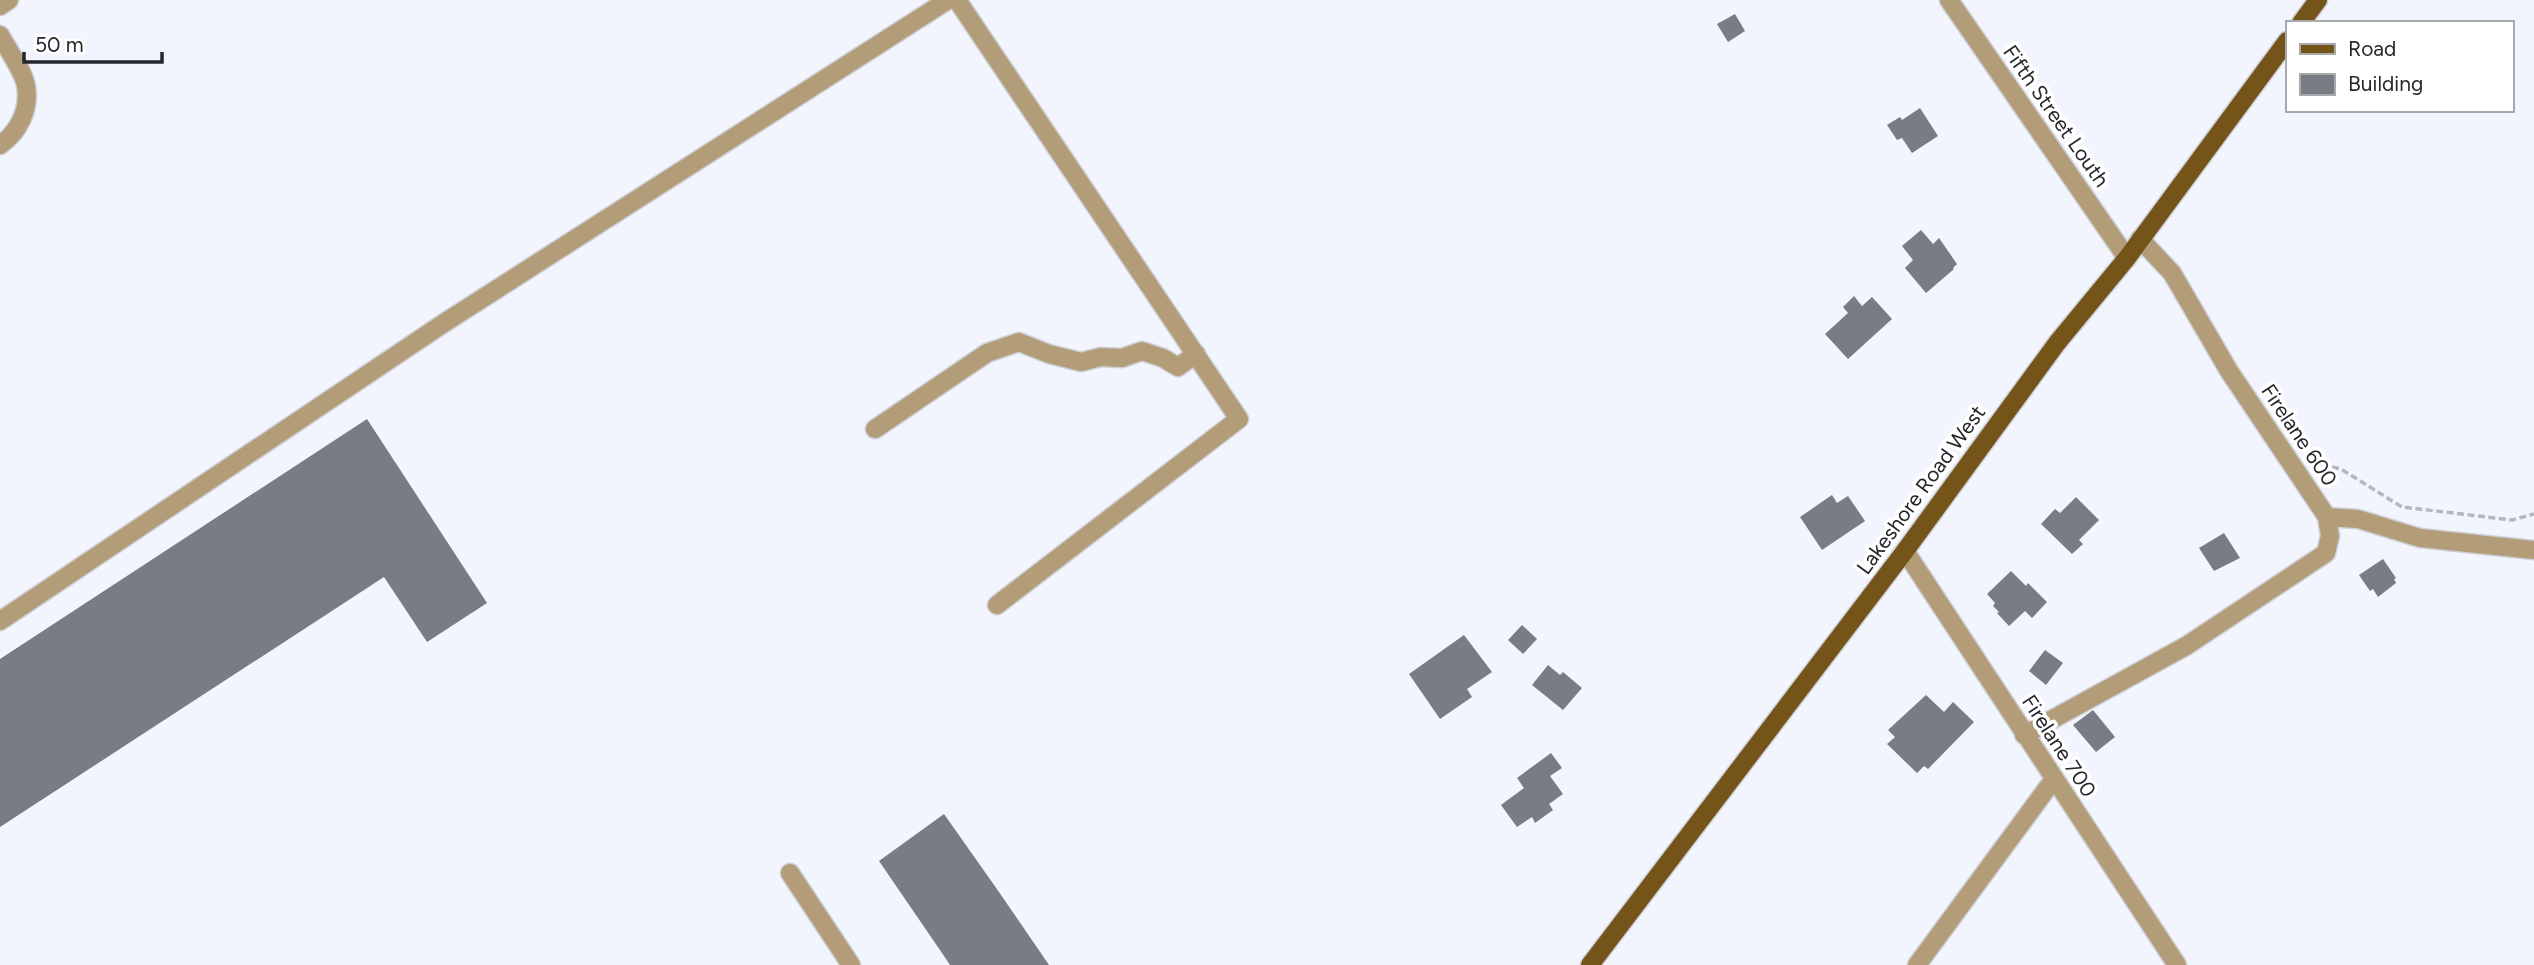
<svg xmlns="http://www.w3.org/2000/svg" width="2534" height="965" font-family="Figtree,sans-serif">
  <rect width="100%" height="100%" fill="#f3f5fe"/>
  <!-- building -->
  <g fill="#797b85">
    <path d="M 1735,14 L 1745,31 L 1728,42 L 1717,24 Z"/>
    <path d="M 1920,108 L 1938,136 L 1912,153 L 1902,138 L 1897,140 L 1887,125 L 1900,117 L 1902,120 Z"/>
    <path d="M 1921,230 L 1933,244 L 1939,238 L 1957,264 L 1953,268 L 1954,269 L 1926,293 L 1905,268 L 1913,260 L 1902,246 Z"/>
    <path d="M 1854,296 L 1862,306 L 1872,297 L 1892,319 L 1848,359 L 1825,334 L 1848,313 L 1843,307 Z"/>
    <path d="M 367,419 L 487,603 L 427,642 L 384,577 L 0,827 L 0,659 Z"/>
    <path d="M 1832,495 L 1837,503 L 1848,496 L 1865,521 L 1822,550 L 1800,517 Z"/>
    <path d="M 2076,497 L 2099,520 L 2079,540 L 2083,544 L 2072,554 L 2041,524 L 2055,509 L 2060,513 Z"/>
    <path d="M 2224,533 L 2240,558 L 2214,571 L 2199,548 Z"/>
    <path d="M 2383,559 L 2396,578 L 2394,579 L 2396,583 L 2378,597 L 2373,589 L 2370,591 L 2359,575 Z"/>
    <path d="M 2011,571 L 2026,586 L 2028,583 L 2047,602 L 2032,618 L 2025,611 L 2009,626 L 1997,613 L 1999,612 L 1993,606 L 1995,603 L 1987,594 Z"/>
    <path d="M 1522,625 L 1537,639 L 1523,654 L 1508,640 Z"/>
    <path d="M 1464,635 L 1492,672 L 1467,689 L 1472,697 L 1440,719 L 1409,674 Z"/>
    <path d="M 2045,650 L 2063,663 L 2046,685 L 2029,671 Z"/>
    <path d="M 1548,665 L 1560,675 L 1563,672 L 1582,688 L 1563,710 L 1532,685 Z"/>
    <path d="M 1926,695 L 1944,712 L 1953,702 L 1974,722 L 1928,769 L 1924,766 L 1917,773 L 1887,744 L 1895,737 L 1888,730 Z"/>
    <path d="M 2093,710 L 2115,737 L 2096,752 L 2073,725 Z"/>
    <path d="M 1551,753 L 1562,768 L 1550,776 L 1563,794 L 1549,804 L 1553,810 L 1535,823 L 1532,817 L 1517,827 L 1501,805 L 1524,788 L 1517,778 Z"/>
    <path d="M 944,814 L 999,892 L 1049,965 L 950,965 L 942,953 L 879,861 Z"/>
  </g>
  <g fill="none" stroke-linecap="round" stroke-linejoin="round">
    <!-- minor casing -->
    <g stroke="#ced0d8" stroke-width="21">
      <g id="minor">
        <path d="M 957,0 L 1239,419 L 997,605"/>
        <path d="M 1949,0 L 2127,258"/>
        <path d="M 0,6 L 9,0"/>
        <path d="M 0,35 C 7,48 24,72 26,86 C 30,109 19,132 0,145"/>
        <path d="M 875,429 L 987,353 L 1019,342 L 1049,354 L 1081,362 L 1101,357 L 1122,358 L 1142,351 L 1163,358 L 1178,367 L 1196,354"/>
        <path d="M 2327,517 L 2358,519 L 2420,538 L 2534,550"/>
        <path d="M 1905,551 L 2177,965"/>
        <path d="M 0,621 L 444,323 L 948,0"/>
        <path d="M 2024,735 L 2186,646 L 2326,553 L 2330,536 L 2327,517 L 2229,371 L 2172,273 L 2140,239"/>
        <path d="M 790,873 L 851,965"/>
        <path d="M 1917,965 L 2054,779"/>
      </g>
    </g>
    <!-- major casing -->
    <g stroke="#ced0d8" stroke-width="21">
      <g id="major">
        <path d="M 2301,23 L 2318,0"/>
        <path d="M 1590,965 L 1905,551 L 2057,343 L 2127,258 L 2287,41"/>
      </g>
    </g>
    <!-- path -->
    <path stroke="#b5b7bf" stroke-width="3.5" stroke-dasharray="7 3.5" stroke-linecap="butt" d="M 2313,469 L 2320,464 L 2341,469 L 2402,507 L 2512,520 L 2534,514"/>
    <!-- minor -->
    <use href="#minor" stroke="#b39c78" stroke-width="18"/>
    <!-- major -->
    <use href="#major" stroke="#745418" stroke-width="18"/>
  </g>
  <g text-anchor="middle" stroke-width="7" stroke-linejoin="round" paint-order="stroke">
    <!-- street labels -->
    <g font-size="21" fill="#26272b" stroke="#fff">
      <text transform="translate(2056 116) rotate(55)" y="7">Fifth Street Louth</text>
      <text transform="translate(2299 435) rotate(56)" y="7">Firelane 600</text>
      <text transform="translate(1921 490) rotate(-54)" y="7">Lakeshore Road West</text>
      <text transform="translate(2059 746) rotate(57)" y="7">Firelane 700</text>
    </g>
  </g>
  <!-- legend -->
  <rect x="2286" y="21" width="228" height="91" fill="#ffffff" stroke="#a8a9aa" stroke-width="2"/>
  <rect x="2300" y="44" width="35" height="10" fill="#745418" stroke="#a8a9aa" stroke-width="2"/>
  <text x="2348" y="56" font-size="21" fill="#26272b">Road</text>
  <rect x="2300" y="74" width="35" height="21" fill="#797b85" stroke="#a8a9aa" stroke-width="2"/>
  <text x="2348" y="91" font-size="21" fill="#26272b">Building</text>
  <!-- scale -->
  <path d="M24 52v10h138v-10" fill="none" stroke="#26272b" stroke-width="3.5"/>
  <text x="35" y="52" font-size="21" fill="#26272b" stroke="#ffffff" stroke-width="5" paint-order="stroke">50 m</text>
</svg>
